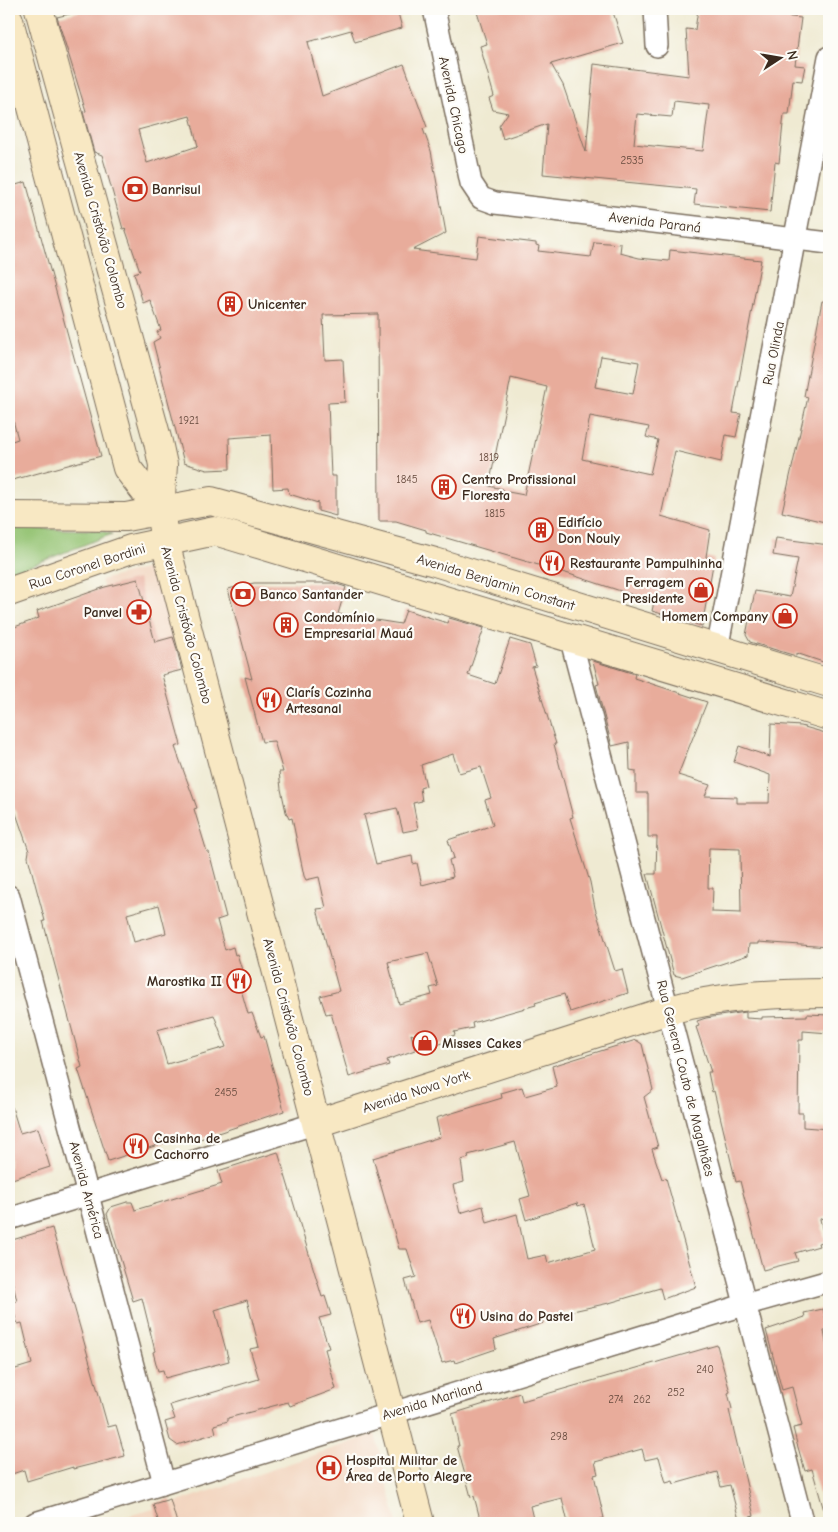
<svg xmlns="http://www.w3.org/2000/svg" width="838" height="1532" font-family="'Comic Neue',sans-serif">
  <rect width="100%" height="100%" fill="#fdfcf7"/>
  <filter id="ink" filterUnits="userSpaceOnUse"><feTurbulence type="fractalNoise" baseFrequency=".02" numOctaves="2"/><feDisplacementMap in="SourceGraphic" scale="10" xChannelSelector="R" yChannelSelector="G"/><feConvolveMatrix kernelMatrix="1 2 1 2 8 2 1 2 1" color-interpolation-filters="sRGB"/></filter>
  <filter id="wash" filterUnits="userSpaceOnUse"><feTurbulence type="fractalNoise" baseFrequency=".0096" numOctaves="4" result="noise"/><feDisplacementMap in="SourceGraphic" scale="20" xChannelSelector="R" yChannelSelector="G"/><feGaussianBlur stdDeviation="1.12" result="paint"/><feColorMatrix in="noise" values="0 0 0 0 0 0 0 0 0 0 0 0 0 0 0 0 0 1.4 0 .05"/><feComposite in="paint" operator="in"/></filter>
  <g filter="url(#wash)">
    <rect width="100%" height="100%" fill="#efead2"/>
    <!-- built -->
    <g fill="#f2d4be">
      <path d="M 156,566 L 174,637 L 125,651 L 101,580 Z"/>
      <path d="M 375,1434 L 397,1523 L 103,1523 L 175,1503 Z"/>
    </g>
    <!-- green -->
    <path fill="#93c271" stroke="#677648" d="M 9,528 L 98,530 L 112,534 L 9,574 Z"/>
    <g id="blocks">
      <!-- building -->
      <g fill="#e8ac9b" fill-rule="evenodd">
        <path d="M 90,9 L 397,9 L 402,28 L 355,42 L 351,30 L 308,42 L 322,96 L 404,64 L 427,127 L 423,129 L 431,151 L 446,233 L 413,250 L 476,258 L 479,236 L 536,243 L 536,245 L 539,246 L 538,251 L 591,257 L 594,242 L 621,244 L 620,253 L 639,258 L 669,261 L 670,250 L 761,260 L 733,413 L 741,414 L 736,437 L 726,435 L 721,462 L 675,451 L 661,516 L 710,530 L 706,557 L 714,559 L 702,626 L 652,611 L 654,602 L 569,574 L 426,532 L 426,530 L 396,521 L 379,521 L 378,314 L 323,315 L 325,360 L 343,359 L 345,402 L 328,403 L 331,476 L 336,476 L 336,516 L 318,511 L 318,503 L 289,494 L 288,488 L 273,489 L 271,435 L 229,438 L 230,469 L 207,470 L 184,463 L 153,342 L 160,338 L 157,332 L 161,330 L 150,300 L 143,303 L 134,273 L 140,271 L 125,228 L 123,229 L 102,155 L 94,152 L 83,112 L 86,111 L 57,17 ZM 190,116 L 198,146 L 147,163 L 138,130 ZM 601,356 L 639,362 L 633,394 L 595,387 ZM 511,378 L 547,387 L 524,495 L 503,491 L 503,489 L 489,486 ZM 590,416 L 649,427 L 646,437 L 658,440 L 650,474 L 582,459 Z"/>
        <path d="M 476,9 L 612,9 L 623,43 L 551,64 L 563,85 L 586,152 L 594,64 L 689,76 L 686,29 L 695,30 L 698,9 L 724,9 L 801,18 L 795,65 L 805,66 L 802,81 L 793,80 L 789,114 L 784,114 L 779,163 L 775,162 L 770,212 L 694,204 L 696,189 L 543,174 L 547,124 L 503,139 L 499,126 L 508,113 L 493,110 L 489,98 L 494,96 L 480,46 L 487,44 ZM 674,101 L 709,105 L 703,151 L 634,144 L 637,114 L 672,117 Z"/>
        <path d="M 26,182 L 101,456 L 9,481 L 9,442 L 18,439 L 9,405 L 9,187 Z"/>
        <path d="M 822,301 L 829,302 L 829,523 L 782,512 L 808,397 L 804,396 Z"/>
        <path d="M 776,538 L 829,545 L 829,651 L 826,663 L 796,653 L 796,656 L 750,642 L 746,635 L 755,591 L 790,597 L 798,559 L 773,555 Z"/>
        <path d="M 138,579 L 155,642 L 173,637 L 176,646 L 182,670 L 162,675 L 181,745 L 175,747 L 197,808 L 194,809 L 207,852 L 209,852 L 226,917 L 217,920 L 225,950 L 233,947 L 235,955 L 237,954 L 242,970 L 236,972 L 248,1014 L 252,1013 L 261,1037 L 264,1036 L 284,1111 L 188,1143 L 186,1136 L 108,1161 L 78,1069 L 82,1067 L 43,921 L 45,921 L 28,857 L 29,851 L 11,799 L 14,798 L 9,784 L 9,629 L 39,618 L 37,611 L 105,587 ZM 159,905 L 166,933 L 134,942 L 127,914 ZM 214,1015 L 226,1047 L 167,1064 L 157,1030 Z"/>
        <path d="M 254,583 L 333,583 L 346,587 L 338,614 L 401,624 L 406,610 L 447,623 L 449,618 L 484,628 L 468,675 L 495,684 L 510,639 L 530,645 L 536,666 L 532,667 L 556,744 L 554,744 L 573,817 L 570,818 L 590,882 L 595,908 L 615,971 L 622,969 L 628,993 L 570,1012 L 564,994 L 535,1003 L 536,1005 L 472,1023 L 473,1028 L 454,1032 L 455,1035 L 446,1038 L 443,1043 L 436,1045 L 411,1034 L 415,1050 L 387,1060 L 389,1065 L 349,1077 L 331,1013 L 326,1014 L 320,996 L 339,991 L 317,909 L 326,908 L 319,877 L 306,880 L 304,876 L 292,818 L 289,819 L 286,812 L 281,789 L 279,772 L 283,772 L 274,741 L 262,742 L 245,677 L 252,679 L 228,589 ZM 453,754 L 459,773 L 481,767 L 491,798 L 485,800 L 493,825 L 448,840 L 454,858 L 449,860 L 453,877 L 422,885 L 417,863 L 413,864 L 412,856 L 376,864 L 364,815 L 397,808 L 403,832 L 418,829 L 413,803 L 422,801 L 420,788 L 426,786 L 421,765 ZM 428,953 L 438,986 L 430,988 L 432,995 L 399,1004 L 388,962 Z"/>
        <path d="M 593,661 L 635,674 L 634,678 L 707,702 L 678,775 L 710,785 L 705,796 L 737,797 L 737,803 L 769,803 L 770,775 L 734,762 L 739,746 L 770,757 L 771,724 L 801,726 L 829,734 L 829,947 L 758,942 L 758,944 L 749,944 L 748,955 L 682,977 L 674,975 L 647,874 L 656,874 L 657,837 L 648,837 L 648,793 L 636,793 L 636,771 L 630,770 L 629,742 L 612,746 L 596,685 L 599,684 ZM 709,848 L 740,849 L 741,913 L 712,912 L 713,888 L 708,888 Z"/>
        <path d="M 746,1012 L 746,1018 L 762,1019 L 762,1017 L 807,1016 L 807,1014 L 829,1015 L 829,1033 L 803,1031 L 803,1040 L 799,1040 L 798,1113 L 803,1113 L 803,1127 L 829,1129 L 829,1216 L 820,1219 L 825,1241 L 818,1243 L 819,1246 L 795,1253 L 798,1261 L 763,1270 L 740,1181 L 736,1182 L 714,1091 L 712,1092 L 708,1072 L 711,1072 L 696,1027 L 699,1026 L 697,1021 L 706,1018 Z"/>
        <path d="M 636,1040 L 642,1044 L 653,1090 L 644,1097 L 658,1147 L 652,1149 L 662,1179 L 666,1178 L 696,1287 L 663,1299 L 660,1288 L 609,1303 L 541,1318 L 543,1323 L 494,1339 L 496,1349 L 455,1363 L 454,1360 L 442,1363 L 428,1320 L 417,1323 L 405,1280 L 416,1277 L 407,1249 L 399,1249 L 373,1158 L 440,1137 L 436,1118 L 502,1098 L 501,1093 L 522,1087 L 525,1096 L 557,1087 L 552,1066 ZM 515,1142 L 530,1196 L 520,1199 L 526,1220 L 577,1203 L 578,1206 L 584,1204 L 595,1249 L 548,1263 L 546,1255 L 527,1259 L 517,1214 L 487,1223 L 483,1206 L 460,1213 L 453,1185 L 464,1182 L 461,1160 L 469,1158 L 468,1155 Z"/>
        <path d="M 12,1107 L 20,1133 L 38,1128 L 50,1167 L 9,1180 L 9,1108 Z"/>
        <path d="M 278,1152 L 322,1297 L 325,1296 L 331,1315 L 319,1318 L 329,1348 L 325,1349 L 336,1389 L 290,1406 L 288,1402 L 228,1418 L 228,1421 L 214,1425 L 216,1433 L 177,1445 L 170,1440 L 165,1422 L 175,1419 L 170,1405 L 259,1379 L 250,1349 L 259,1347 L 247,1300 L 215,1310 L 229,1361 L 165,1378 L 163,1370 L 158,1371 L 153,1352 L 155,1351 L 142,1298 L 133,1301 L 107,1214 L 111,1207 L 127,1202 L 132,1202 L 135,1210 L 222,1184 L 218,1171 Z"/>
        <path d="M 52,1228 L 108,1427 L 116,1425 L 125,1456 L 73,1469 L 73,1467 L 27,1481 L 24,1470 L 9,1475 L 9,1371 L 32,1364 L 22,1323 L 18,1324 L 10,1303 L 17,1301 L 9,1268 L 9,1241 Z"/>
        <path d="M 823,1309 L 829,1330 L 824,1331 L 829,1359 L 829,1513 L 825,1514 L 812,1469 L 805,1471 L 797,1444 L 793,1428 L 802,1426 L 792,1387 L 782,1390 L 766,1330 L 805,1317 L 804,1313 Z"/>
        <path d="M 717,1345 L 730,1392 L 728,1393 L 732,1409 L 729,1410 L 754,1516 L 739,1520 L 730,1485 L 721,1487 L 717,1472 L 674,1484 L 673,1481 L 666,1483 L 659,1457 L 645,1460 L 642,1449 L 595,1462 L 598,1474 L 594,1475 L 604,1518 L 598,1520 L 598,1523 L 568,1523 L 562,1498 L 530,1506 L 534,1523 L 481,1523 L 474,1496 L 471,1497 L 467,1482 L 457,1446 L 459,1446 L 452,1414 L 520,1393 L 522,1401 Z"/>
        <path d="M 170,1499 L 177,1523 L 159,1523 L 153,1504 Z"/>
      </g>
    </g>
  </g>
  <g filter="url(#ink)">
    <use href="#blocks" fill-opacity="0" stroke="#7a6d5d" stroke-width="1"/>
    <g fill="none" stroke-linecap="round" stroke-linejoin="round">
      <!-- street casing -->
      <g stroke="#7a6d5d" stroke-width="24">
        <g id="street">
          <path d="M 434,9 L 471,183 L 481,198 L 495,203 L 829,243"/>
          <path d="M 655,9 L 657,46"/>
          <path d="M 571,640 L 801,1517"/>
          <path d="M 717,650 L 829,57"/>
          <path d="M 9,896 L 164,1483"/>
          <path d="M 9,1219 L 317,1123"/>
          <path d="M 35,1523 L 744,1305 L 829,1281"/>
        </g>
      </g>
      <!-- secondary casing -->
      <g stroke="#7a6d5d" stroke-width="30">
        <g id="secondary">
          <path d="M 39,9 L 158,442 L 163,465 L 160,511 L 165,542 L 420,1523"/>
          <path d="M 9,20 L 127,468 L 160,511"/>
          <path d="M 9,516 L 126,517 L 211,501 L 435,562 L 829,683"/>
          <path d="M 9,592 L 131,549 L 215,531 L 829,716"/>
          <path d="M 317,1123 L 669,1010 C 721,996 775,993 829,993"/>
        </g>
      </g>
      <!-- street -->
      <use href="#street" stroke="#fff" stroke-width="21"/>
      <!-- secondary -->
      <use href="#secondary" stroke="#f8e8c3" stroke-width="28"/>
    </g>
  </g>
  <!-- icons -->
  <defs>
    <g id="bank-ring" transform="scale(1.25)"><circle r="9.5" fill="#fdfcf7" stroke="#c8321e" stroke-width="1.5"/><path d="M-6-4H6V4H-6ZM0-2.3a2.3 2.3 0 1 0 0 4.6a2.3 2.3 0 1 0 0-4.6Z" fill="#c8321e"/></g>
    <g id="building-ring" transform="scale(1.25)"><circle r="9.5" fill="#fdfcf7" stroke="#c8321e" stroke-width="1.5"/><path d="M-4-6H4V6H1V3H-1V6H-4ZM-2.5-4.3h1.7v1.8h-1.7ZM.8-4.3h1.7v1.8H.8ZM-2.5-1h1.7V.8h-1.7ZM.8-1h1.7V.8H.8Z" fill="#c8321e"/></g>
    <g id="restaurant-ring" transform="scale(1.25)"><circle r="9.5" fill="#fdfcf7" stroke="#c8321e" stroke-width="1.5"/><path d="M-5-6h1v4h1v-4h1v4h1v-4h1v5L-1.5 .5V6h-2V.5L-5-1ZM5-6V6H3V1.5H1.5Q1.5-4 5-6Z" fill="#c8321e"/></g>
    <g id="shop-ring" transform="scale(1.25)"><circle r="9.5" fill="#fdfcf7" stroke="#c8321e" stroke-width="1.5"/><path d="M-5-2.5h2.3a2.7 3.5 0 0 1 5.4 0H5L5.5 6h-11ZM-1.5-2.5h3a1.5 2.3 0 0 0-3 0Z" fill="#c8321e"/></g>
    <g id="pharmacy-ring" transform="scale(1.25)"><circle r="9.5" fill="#fdfcf7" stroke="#c8321e" stroke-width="1.5"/><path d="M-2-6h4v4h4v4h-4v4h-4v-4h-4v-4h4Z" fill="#c8321e"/></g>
    <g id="hospital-ring" transform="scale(1.25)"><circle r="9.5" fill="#fdfcf7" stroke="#c8321e" stroke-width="1.5"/><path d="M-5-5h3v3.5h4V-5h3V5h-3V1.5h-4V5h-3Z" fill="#c8321e"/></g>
  </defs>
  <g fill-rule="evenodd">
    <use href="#bank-ring" x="135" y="189"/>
    <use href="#building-ring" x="230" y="304"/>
    <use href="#building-ring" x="444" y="487"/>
    <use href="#building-ring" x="541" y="530"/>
    <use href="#restaurant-ring" x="552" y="563"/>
    <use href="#shop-ring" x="701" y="590"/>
    <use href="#bank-ring" x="243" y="594"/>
    <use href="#pharmacy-ring" x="139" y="612"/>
    <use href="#shop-ring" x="785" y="616"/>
    <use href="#building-ring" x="286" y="625"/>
    <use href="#restaurant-ring" x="269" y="700"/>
    <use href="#restaurant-ring" x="239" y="981"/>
    <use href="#shop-ring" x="425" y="1043"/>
    <use href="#restaurant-ring" x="136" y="1146"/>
    <use href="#restaurant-ring" x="463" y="1316"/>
    <use href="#hospital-ring" x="329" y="1468"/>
  </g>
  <g text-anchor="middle" stroke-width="4.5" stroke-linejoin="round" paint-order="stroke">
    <!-- number labels -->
    <g font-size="11" fill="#664a3d">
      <text x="632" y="164">2535</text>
      <text x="189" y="424">1921</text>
      <text x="489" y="461">1819</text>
      <text x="407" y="483">1845</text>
      <text x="495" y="517">1815</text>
      <text x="226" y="1096">2455</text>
      <text x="705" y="1373">240</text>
      <text x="676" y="1396">252</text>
      <text x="616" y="1403">274</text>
      <text x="642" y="1403">262</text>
      <text x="559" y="1440">298</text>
    </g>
    <!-- street labels -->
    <g font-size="14" fill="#3b2a1e" stroke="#fdfcf7">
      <text transform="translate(454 105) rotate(78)" y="5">Avenida Chicago</text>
      <text transform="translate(655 222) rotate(7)" y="5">Avenida Paraná</text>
      <text transform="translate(101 230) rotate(74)" y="5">Avenida Cristóvão Colombo</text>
      <text transform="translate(773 353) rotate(-79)" y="5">Rua Olinda</text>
      <text transform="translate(87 566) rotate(-18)" y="5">Rua Coronel Bordini</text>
      <text transform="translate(496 582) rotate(17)" y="5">Avenida Benjamin Constant</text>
      <text transform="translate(187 625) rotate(75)" y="5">Avenida Cristóvão Colombo</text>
      <text transform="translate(289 1017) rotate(75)" y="5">Avenida Cristóvão Colombo</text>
      <text transform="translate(686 1078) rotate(76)" y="5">Rua General Couto de Magalhães</text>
      <text transform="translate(416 1091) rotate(-18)" y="5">Avenida Nova York</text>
      <text transform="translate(87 1190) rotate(75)" y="5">Avenida América</text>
      <text transform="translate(432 1400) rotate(-17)" y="5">Avenida Mariland</text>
    </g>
    <!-- poi labels -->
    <g font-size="14" font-weight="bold" fill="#3b2a1e" stroke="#fdfcf7" text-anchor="start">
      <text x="152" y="194">Banrisul</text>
      <text x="248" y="309">Unicenter</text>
      <text x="462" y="484">Centro Profissional<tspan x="462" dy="16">Floresta</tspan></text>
      <text x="558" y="527">Edifício<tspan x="558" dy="16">Don Nouly</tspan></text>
      <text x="570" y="568">Restaurante Pampulhinha</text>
      <text x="684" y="587" text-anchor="end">Ferragem<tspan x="684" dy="16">Presidente</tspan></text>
      <text x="260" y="599">Banco Santander</text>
      <text x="122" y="617" text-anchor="end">Panvel</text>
      <text x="768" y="621" text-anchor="end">Homem Company</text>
      <text x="304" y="622">Condomínio<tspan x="304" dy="16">Empresarial Mauá</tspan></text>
      <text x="286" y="697">Clarís Cozinha<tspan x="286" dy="16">Artesanal</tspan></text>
      <text x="222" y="986" text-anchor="end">Marostika II</text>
      <text x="442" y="1048">Misses Cakes</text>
      <text x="154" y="1143">Casinha de<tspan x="154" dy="16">Cachorro</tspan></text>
      <text x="480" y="1321">Usina do Pastel</text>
      <text x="346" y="1465">Hospital Militar de<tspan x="346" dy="16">Área de Porto Alegre</tspan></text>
    </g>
  </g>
  <!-- margin -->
  <rect width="838" height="1532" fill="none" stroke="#fdfcf7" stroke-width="30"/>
  <!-- north arrow -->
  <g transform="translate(780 58) rotate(78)" stroke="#fdfcf7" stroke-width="4" paint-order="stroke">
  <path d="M0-4L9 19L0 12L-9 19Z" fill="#3b2a1e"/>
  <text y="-8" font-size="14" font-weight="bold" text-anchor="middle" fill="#3b2a1e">N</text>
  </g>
</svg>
